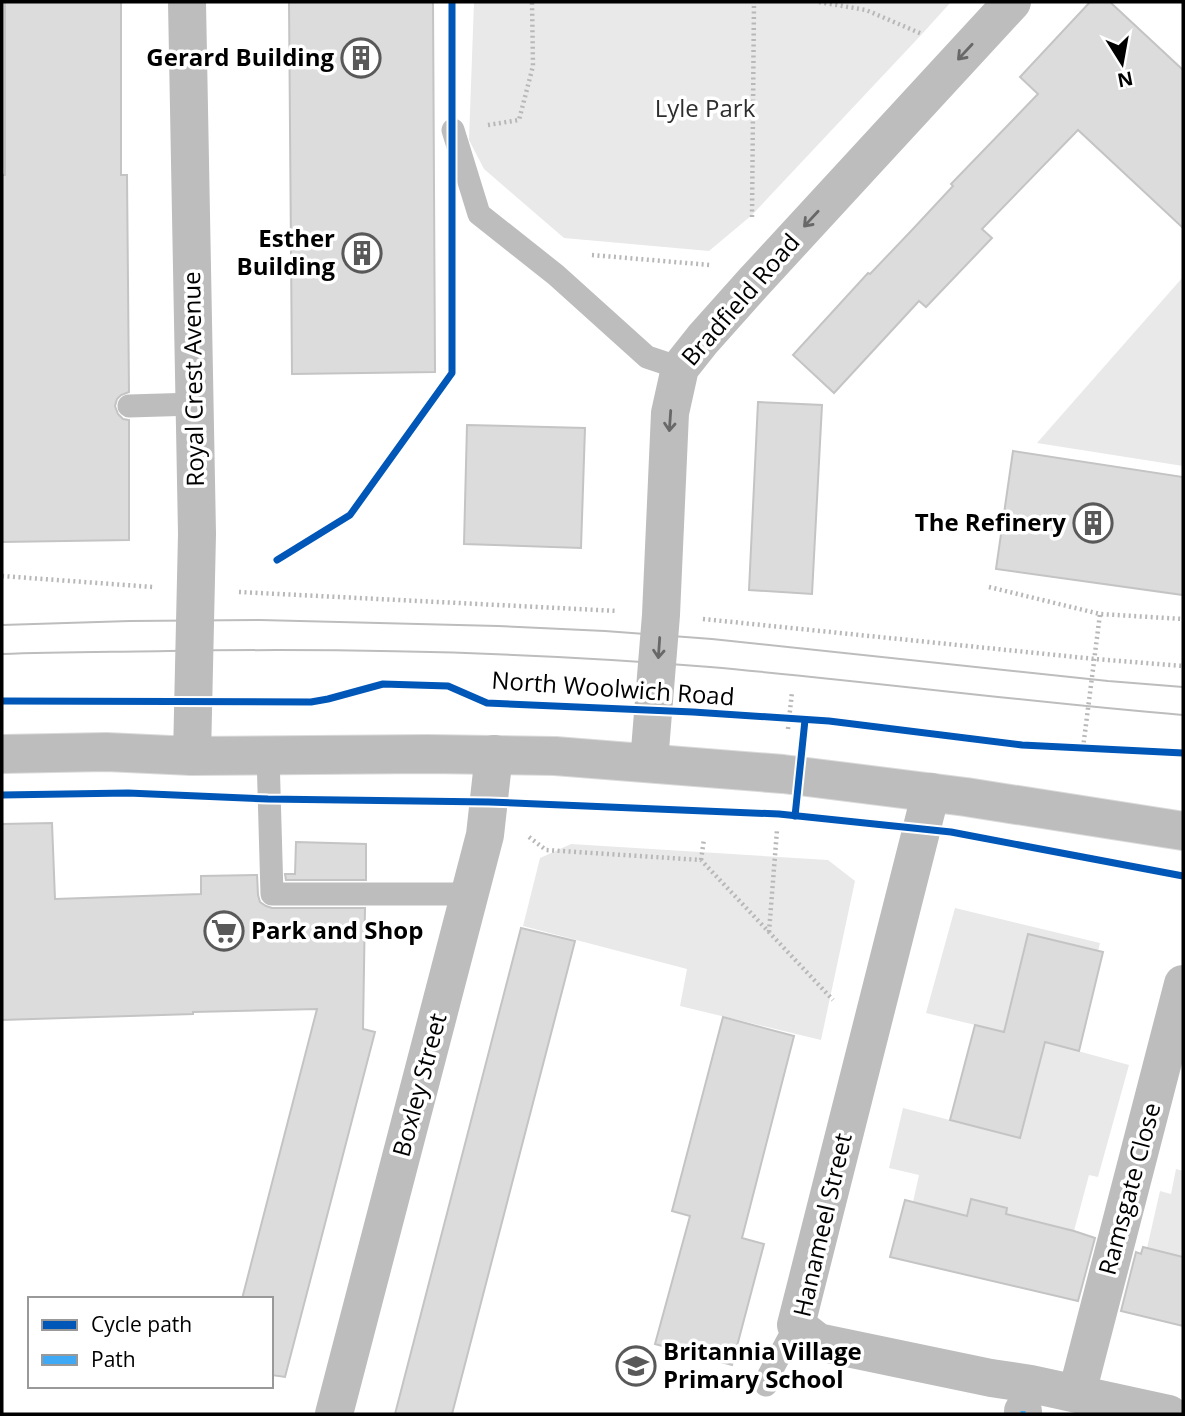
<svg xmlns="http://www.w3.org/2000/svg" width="1185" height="1416" font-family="'Open Sans',sans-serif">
  <rect width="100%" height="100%" fill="#fff"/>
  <!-- green -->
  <g fill="#e9e9e9">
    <path d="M 474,2 L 951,2 L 922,34 L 752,215 L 709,251 L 564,238 L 484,169 L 469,140 Z"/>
    <path d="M 1183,277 L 1183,466 L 1037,443 Z"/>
    <path d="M 571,844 L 828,860 L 855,881 L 821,1040 L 680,1006 L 687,969 L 523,926 L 540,858 Z"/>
    <path d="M 955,908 L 1100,943 L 1098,951 L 1028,934 L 1004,1032 L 926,1013 Z"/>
    <path d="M 1045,1042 L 1129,1065 L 1098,1177 L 1089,1175 L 1074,1231 L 1006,1214 L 1007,1208 L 972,1199 L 967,1216 L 913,1202 L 919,1175 L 889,1168 L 903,1108 L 1020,1138 Z"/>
    <path d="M 1176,1169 L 1183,1171 L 1183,1257 L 1147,1248 L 1160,1191 L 1171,1194 Z"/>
  </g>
  <!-- building -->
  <g fill="#dcdcdc" stroke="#c4c4c4" stroke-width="2">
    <path d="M 5,2 L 121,2 L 121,175 L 127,175 L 129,392 L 121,395 L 117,399 L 115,406 L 118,414 L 123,419 L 129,420 L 129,540 L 2,542 L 2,175 L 5,175 Z"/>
    <path d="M 289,2 L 433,2 L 435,372 L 292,374 Z"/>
    <path d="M 1090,2 L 1110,2 L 1183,70 L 1183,228 L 1078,130 L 982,229 L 992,238 L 926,307 L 919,301 L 834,393 L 793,355 L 868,273 L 870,274 L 912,230 L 953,186 L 951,184 L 1038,94 L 1020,77 Z"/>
    <path d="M 758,402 L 822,405 L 812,594 L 749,590 Z"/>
    <path d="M 467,425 L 585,428 L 581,548 L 464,544 Z"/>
    <path d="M 1013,451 L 1183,477 L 1183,595 L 996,569 Z"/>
    <path d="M 52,823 L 55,899 L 201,894 L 201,876 L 257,875 L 258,895 L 260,902 L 266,906 L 272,908 L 365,908 L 363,1029 L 375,1032 L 285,1377 L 271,1375 L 271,1299 L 242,1299 L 317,1009 L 193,1012 L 193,1014 L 2,1020 L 2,824 Z"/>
    <path d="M 296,842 L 366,844 L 366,880 L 286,880 L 285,874 L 295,874 Z"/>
    <path d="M 521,928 L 575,941 L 566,976 L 452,1414 L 395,1414 Z"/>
    <path d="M 1028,934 L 1103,952 L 1079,1051 L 1045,1042 L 1020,1138 L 950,1120 L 975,1025 L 1004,1032 Z"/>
    <path d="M 723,1017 L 794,1036 L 742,1238 L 764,1244 L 732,1365 L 655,1344 L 690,1216 L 672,1211 Z"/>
    <path d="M 971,1199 L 1007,1208 L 1006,1214 L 1074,1231 L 1095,1238 L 1078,1301 L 890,1257 L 905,1200 L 967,1216 Z"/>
    <path d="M 1143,1247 L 1183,1257 L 1183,1326 L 1121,1311 L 1136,1252 L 1141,1254 Z"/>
  </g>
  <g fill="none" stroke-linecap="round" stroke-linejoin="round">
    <!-- primary casing -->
    <g stroke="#dbdbdb" stroke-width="40">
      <path id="primary" d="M 2,754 L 106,752 L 192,756 L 428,754 L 555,756 L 783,774 L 966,797 L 1183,831"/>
    </g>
    <!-- path -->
    <g stroke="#b8b8b8" stroke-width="4.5" stroke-dasharray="2 3.5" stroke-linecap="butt">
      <path d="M 819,2 L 866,10 L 922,34"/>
      <path d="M 488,125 L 519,120 L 533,66 L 532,2"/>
      <path d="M 752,217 L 754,2"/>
      <path d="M 592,255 L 710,265"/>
      <path d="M 2,576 L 153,587"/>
      <path d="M 989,587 L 1100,614 L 1183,619"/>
      <path d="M 239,592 L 618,611"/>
      <path d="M 703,619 L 1095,659 L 1183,666"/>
      <path d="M 788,729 L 792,692"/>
      <path d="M 1083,748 L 1100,614"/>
      <path d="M 529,837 L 546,850 L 701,860 L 833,1000"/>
      <path d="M 701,860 L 704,839"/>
      <path d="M 769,932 L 777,830"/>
    </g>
    <!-- lane -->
    <g stroke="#bdbdbd" stroke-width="23">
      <path d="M 453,130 L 479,214 L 556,275 L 647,357 L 680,368"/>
      <path d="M 129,406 L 195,404"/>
      <path d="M 268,755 L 272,894 L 469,894"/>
      <path d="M 766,1385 L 769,1375 L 796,1325"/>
    </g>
    <!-- street -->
    <g stroke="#bdbdbd" stroke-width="38">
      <path d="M 187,2 L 197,534 L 192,756"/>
      <path d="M 649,762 L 661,615 L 670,413 L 680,368 L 703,339 L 753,283 L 1012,2"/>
      <path d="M 931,792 L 796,1325 L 818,1342 L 991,1378 L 1031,1384 L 1169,1414"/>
      <path d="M 1077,1393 L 1183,984"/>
      <path d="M 334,1414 L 485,835 L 494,754"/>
      <path d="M 1023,1414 L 1023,1411"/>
    </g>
    <!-- primary -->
    <use href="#primary" stroke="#bdbdbd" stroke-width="38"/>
    <!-- tram -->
    <g stroke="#bdbdbd" stroke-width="2">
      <path d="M 2,625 L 130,621 L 260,620 L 498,626 L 605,631 L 712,639 L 1108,681 L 1183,687"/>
      <path d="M 2,654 C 57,652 113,652 168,651 C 349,648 530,652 710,667 C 868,681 1025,702 1183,715"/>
    </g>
    <!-- quiet -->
    <path stroke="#3fa9f5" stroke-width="5" stroke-dasharray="10 5" stroke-linecap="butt" d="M 1023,1414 L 1023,1411"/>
    <!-- cycleway casing -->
    <g stroke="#fff" stroke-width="11">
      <g id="cycleway">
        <path d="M 277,560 L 350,515 L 452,373 L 452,2"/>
        <path d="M 2,701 L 311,702 L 328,699 L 383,684 L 448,686 L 487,703 L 693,712 L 829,721 L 1022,745 L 1183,753"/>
        <path d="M 2,795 L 128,793 L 268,799 L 489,802 L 779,814 L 951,832 L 1183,876"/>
        <path d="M 795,816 L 805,720"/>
      </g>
    </g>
    <!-- cycleway -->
    <use href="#cycleway" stroke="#0057b8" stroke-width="7"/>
  </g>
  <!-- one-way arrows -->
  <defs><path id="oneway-shaft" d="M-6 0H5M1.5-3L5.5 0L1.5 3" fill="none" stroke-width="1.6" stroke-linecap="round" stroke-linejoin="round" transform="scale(1.75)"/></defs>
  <g stroke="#686868">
    <use href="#oneway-shaft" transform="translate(965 52) rotate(133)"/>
    <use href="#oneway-shaft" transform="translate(811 219) rotate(133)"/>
    <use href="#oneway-shaft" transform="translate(670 421) rotate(94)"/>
    <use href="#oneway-shaft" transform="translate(659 648) rotate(94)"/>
  </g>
  <!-- icons -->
  <defs>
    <g id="building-ring" transform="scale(2.0125)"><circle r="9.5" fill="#fff" stroke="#595959" stroke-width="1.5"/><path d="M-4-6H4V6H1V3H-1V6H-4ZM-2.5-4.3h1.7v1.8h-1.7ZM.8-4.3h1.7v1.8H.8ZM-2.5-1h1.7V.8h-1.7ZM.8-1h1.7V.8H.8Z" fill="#595959"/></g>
    <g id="supermarket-ring" transform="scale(2.0125)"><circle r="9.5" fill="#fff" stroke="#595959" stroke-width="1.5"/><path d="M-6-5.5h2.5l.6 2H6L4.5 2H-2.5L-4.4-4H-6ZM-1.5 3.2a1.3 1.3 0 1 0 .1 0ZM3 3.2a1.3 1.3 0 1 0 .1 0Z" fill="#595959"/></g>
    <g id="school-ring" transform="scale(2.0125)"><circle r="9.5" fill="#fff" stroke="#595959" stroke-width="1.5"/><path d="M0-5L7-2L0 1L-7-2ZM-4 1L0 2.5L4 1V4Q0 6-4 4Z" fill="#595959"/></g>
  </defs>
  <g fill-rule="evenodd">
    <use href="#building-ring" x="361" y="58"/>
    <use href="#building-ring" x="362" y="253"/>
    <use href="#building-ring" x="1093" y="523"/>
    <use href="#supermarket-ring" x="224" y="931"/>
    <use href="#school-ring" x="636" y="1366"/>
  </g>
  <g text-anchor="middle" stroke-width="7" stroke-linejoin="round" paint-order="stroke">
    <!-- poi labels -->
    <g font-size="24" font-weight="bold" fill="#000" stroke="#fff" text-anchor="end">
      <text x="334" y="66">Gerard Building</text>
      <text x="335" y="247">Esther<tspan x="335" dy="28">Building</tspan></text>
      <text x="1066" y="531">The Refinery</text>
      <text x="251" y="939" text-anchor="start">Park and Shop</text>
      <text x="663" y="1360" text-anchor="start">Britannia Village<tspan x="663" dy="28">Primary School</tspan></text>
    </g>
    <!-- park labels -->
    <g font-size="24" fill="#2e2e2e" stroke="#fff">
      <text x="705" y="117">Lyle Park</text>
    </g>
    <!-- street labels -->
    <g font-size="24" fill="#000" stroke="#fff">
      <text transform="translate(741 300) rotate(-49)" y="8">Bradfield Road</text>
      <text transform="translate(194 379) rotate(-91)" y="8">Royal Crest Avenue</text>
      <text transform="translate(613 689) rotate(4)" y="8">North Woolwich Road</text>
      <text transform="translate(420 1085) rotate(-75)" y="8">Boxley Street</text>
      <text transform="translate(1130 1189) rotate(-75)" y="8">Ramsgate Close</text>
      <text transform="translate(823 1225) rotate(-77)" y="8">Hanameel Street</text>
    </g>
  </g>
  <!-- border -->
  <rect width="1185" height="1416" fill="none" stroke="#000000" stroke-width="7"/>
  <!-- legend -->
  <rect x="28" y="1297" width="245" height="91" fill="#ffffff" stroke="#999999" stroke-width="2"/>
  <rect x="42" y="1320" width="35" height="10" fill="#0057b8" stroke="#999999" stroke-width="2"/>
  <text x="91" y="1332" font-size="21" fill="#000000">Cycle path</text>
  <rect x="42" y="1355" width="35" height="10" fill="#3fa9f5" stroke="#999999" stroke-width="2"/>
  <text x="91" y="1367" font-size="21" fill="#000000">Path</text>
  <!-- north arrow -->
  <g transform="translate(1122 63) rotate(169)" stroke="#ffffff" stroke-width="5" paint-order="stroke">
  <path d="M0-5L12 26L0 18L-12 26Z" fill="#000000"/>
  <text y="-10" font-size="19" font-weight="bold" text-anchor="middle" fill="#000000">N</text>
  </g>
</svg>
